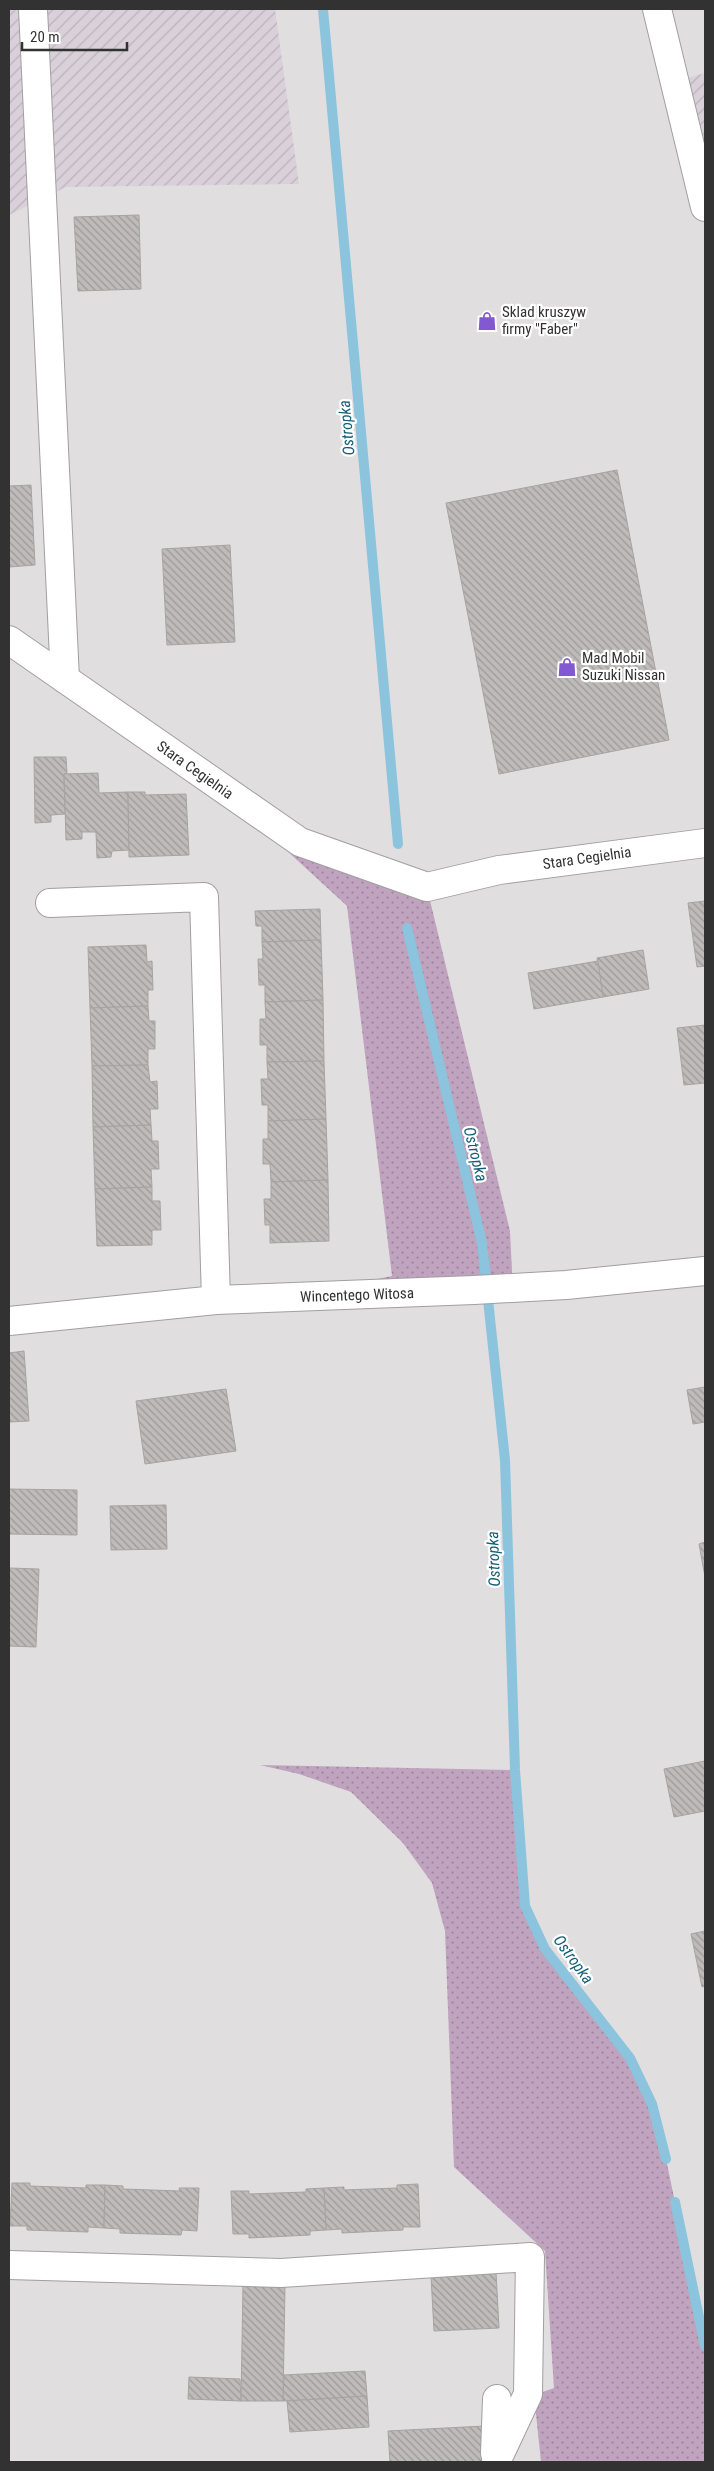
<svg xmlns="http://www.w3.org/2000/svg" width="714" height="2471" font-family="'Roboto Condensed',sans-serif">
  <defs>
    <pattern id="industrial-furrows" width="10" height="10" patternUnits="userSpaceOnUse" patternTransform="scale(1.25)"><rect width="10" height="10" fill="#d9d0d9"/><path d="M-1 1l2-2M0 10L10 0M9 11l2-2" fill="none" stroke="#bbb3bb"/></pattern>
    <pattern id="grass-dots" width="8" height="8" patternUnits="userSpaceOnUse" patternTransform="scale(1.25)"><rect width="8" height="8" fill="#c0a3be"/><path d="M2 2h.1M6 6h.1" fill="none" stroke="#9d859b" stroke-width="1.8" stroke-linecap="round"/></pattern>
    <pattern id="building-back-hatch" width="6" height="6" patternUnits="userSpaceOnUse" patternTransform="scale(1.25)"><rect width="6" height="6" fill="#bfbbba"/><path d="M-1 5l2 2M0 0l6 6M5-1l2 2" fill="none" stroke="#9c9998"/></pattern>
  </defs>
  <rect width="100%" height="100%" fill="#e1dee0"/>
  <!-- industrial -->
  <g fill="url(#industrial-furrows)">
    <path d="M 9,9 L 275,9 L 299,184 L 66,187 L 9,215 Z"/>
    <path d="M 705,73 L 705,207 L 674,82 Z"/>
  </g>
  <!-- grass -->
  <g fill="url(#grass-dots)">
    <path d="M 212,782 L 300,842 L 427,888 L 510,1231 L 513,1291 L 268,1301 L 392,1276 L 347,906 Z"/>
    <path d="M 260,1765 L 515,1770 L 525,1906 L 545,1949 L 630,2058 L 652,2104 L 666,2159 L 705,2346 L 705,2462 L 541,2462 L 534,2395 L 554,2388 L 545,2251 L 454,2167 L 445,1931 L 432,1883 L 403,1843 L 351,1792 L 299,1774 Z"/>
  </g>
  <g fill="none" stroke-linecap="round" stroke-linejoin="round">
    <!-- stream -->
    <g stroke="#8bc4dc" stroke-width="10">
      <path d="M 323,9 L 398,844"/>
      <path d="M 407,928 L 482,1243 L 505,1460 L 515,1770 L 525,1906 L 545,1949 L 630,2058 L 652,2104 L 666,2159"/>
      <path d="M 675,2202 L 705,2346"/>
    </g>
  </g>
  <!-- building -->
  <g fill="url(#building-back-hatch)" stroke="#a7a3a2">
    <path d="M 139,215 L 141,289 L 78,291 L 74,217 Z"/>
    <path d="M 617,470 L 669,740 L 499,774 L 446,503 Z"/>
    <path d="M 31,485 L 35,565 L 9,567 L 9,486 Z"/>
    <path d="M 230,545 L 235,642 L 167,645 L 162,549 Z"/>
    <path d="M 34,757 L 66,757 L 67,774 L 64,774 L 65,814 L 51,815 L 51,822 L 35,823 Z"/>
    <path d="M 98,773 L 99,793 L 128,792 L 129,850 L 112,851 L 111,857 L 97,858 L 96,832 L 82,832 L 82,839 L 66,840 L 64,774 Z"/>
    <path d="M 128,792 L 145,792 L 145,795 L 186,794 L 189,855 L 129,857 Z"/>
    <path d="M 705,901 L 705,966 L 697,967 L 688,903 Z"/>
    <path d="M 320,909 L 321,940 L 262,942 L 262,926 L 256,926 L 255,911 Z"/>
    <path d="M 321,940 L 323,1000 L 265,1002 L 265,985 L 259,985 L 258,959 L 263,959 L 262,942 Z"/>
    <path d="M 146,945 L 147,962 L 152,961 L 153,990 L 148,990 L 148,1006 L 90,1008 L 88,947 Z"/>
    <path d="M 643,950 L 649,989 L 603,997 L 597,958 Z"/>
    <path d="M 598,961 L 603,997 L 534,1009 L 528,973 Z"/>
    <path d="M 323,1000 L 324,1061 L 267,1062 L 267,1045 L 260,1045 L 260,1019 L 266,1019 L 265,1002 Z"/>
    <path d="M 148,1006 L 149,1021 L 155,1021 L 155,1049 L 148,1049 L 148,1065 L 92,1066 L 90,1008 Z"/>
    <path d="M 705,1025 L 705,1083 L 684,1085 L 677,1028 Z"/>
    <path d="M 324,1061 L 326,1119 L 268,1121 L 268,1105 L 262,1105 L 261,1079 L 268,1079 L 267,1062 Z"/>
    <path d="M 148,1065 L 150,1082 L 157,1081 L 158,1109 L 150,1109 L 151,1125 L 93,1127 L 92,1066 Z"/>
    <path d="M 326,1119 L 328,1180 L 271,1182 L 270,1164 L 263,1164 L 263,1139 L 268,1139 L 268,1121 Z"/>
    <path d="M 151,1125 L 152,1141 L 158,1141 L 159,1169 L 151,1169 L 152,1187 L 95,1189 L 93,1127 Z"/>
    <path d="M 328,1180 L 329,1241 L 270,1243 L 270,1225 L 265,1225 L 264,1199 L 271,1199 L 271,1182 Z"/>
    <path d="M 152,1187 L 152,1201 L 160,1201 L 161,1230 L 152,1230 L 152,1245 L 97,1246 L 95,1189 Z"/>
    <path d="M 24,1351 L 29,1421 L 9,1422 L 9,1353 Z"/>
    <path d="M 705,1387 L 705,1422 L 693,1424 L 687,1390 Z"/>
    <path d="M 226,1389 L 236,1451 L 145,1464 L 136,1401 Z"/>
    <path d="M 9,1489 L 77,1490 L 77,1535 L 9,1534 Z"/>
    <path d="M 166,1505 L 167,1549 L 111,1550 L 110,1506 Z"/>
    <path d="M 705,1542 L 705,1577 L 699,1544 Z"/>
    <path d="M 9,1568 L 39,1569 L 36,1647 L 9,1646 Z"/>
    <path d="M 705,1761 L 705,1811 L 674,1817 L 664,1769 Z"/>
    <path d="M 705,1931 L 705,1986 L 702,1987 L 691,1934 Z"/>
    <path d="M 12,2183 L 30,2183 L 30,2186 L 86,2188 L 86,2185 L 105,2185 L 104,2228 L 88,2227 L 88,2232 L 27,2230 L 27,2226 L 10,2226 Z"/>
    <path d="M 418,2184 L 420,2227 L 403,2227 L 403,2230 L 342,2233 L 342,2229 L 326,2230 L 324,2188 L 344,2187 L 344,2190 L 397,2188 L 397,2185 Z"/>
    <path d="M 105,2185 L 123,2186 L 123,2189 L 180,2191 L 179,2188 L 199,2188 L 197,2231 L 182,2230 L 181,2235 L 120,2233 L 120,2229 L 104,2228 Z"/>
    <path d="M 324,2188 L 326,2230 L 310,2231 L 310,2235 L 249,2238 L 249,2234 L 233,2234 L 231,2191 L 249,2191 L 249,2194 L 306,2192 L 306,2189 Z"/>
    <path d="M 496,2272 L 499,2328 L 434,2331 L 431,2276 Z"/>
    <path d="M 243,2285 L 285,2285 L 283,2401 L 241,2401 Z"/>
    <path d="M 365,2371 L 367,2396 L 283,2401 L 284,2375 Z"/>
    <path d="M 189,2377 L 240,2379 L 241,2401 L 188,2399 Z"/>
    <path d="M 367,2396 L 369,2427 L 290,2432 L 287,2401 Z"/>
    <path d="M 484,2426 L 486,2462 L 390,2462 L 388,2431 Z"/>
  </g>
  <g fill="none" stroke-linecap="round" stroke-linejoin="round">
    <!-- minor casing -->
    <g stroke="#a19fa1" stroke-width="30">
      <g id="minor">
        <path d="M 33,9 L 65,679"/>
        <path d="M 9,640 L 300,842 L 427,887 L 499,870 L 705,843"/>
        <path d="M 50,903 L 204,897 L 216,1300"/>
        <path d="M 9,1321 L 216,1300 L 474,1290 L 566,1285 L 705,1271"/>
        <path d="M 9,2265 L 281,2273 L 530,2257 L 528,2394 L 496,2462"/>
        <path d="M 495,2453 L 497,2399"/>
      </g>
    </g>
    <!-- major casing -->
    <g stroke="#a19fa1" stroke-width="30">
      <path id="major" d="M 657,9 L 705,207"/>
    </g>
    <!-- minor -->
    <use href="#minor" stroke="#fff" stroke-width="28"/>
    <!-- major -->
    <use href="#major" stroke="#fff" stroke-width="28"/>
  </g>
  <!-- icons -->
  <defs>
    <g id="shop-bare" transform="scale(1.5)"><path d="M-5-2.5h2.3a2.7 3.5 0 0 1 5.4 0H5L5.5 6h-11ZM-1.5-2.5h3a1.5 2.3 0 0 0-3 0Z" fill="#8259d2" stroke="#fff" stroke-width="2.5" paint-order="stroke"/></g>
  </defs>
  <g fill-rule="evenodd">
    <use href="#shop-bare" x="487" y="321"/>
    <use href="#shop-bare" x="567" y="667"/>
  </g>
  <g text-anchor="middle" stroke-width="4.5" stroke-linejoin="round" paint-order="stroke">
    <!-- poi labels -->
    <g font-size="15" fill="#333233" stroke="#fff" text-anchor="start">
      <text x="502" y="317">Sklad kruszyw<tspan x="502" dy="17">firmy "Faber"</tspan></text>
      <text x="582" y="663">Mad Mobil<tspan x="582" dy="17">Suzuki Nissan</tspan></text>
    </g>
    <!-- street labels -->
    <g font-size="15" fill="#333233" stroke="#fff">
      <text transform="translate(195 770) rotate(35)" y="5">Stara Cegielnia</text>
      <text transform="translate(587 858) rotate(-8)" y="5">Stara Cegielnia</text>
      <text transform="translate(357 1295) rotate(-2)" y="5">Wincentego Witosa</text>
    </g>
    <!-- water labels -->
    <g font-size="16" font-style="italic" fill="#145e76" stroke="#fff">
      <text transform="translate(346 428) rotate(-95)" y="6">Ostropka</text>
      <text transform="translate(476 1154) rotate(76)" y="6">Ostropka</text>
      <text transform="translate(493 1559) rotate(-92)" y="6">Ostropka</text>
      <text transform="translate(574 1959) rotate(54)" y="6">Ostropka</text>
    </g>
  </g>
  <!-- border -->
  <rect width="714" height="2471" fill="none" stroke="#333233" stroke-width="20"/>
  <!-- scale -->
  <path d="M22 42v8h105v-8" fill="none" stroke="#333233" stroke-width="2.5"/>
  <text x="30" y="42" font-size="15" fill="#333233" stroke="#ffffff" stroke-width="4" paint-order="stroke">20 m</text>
</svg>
